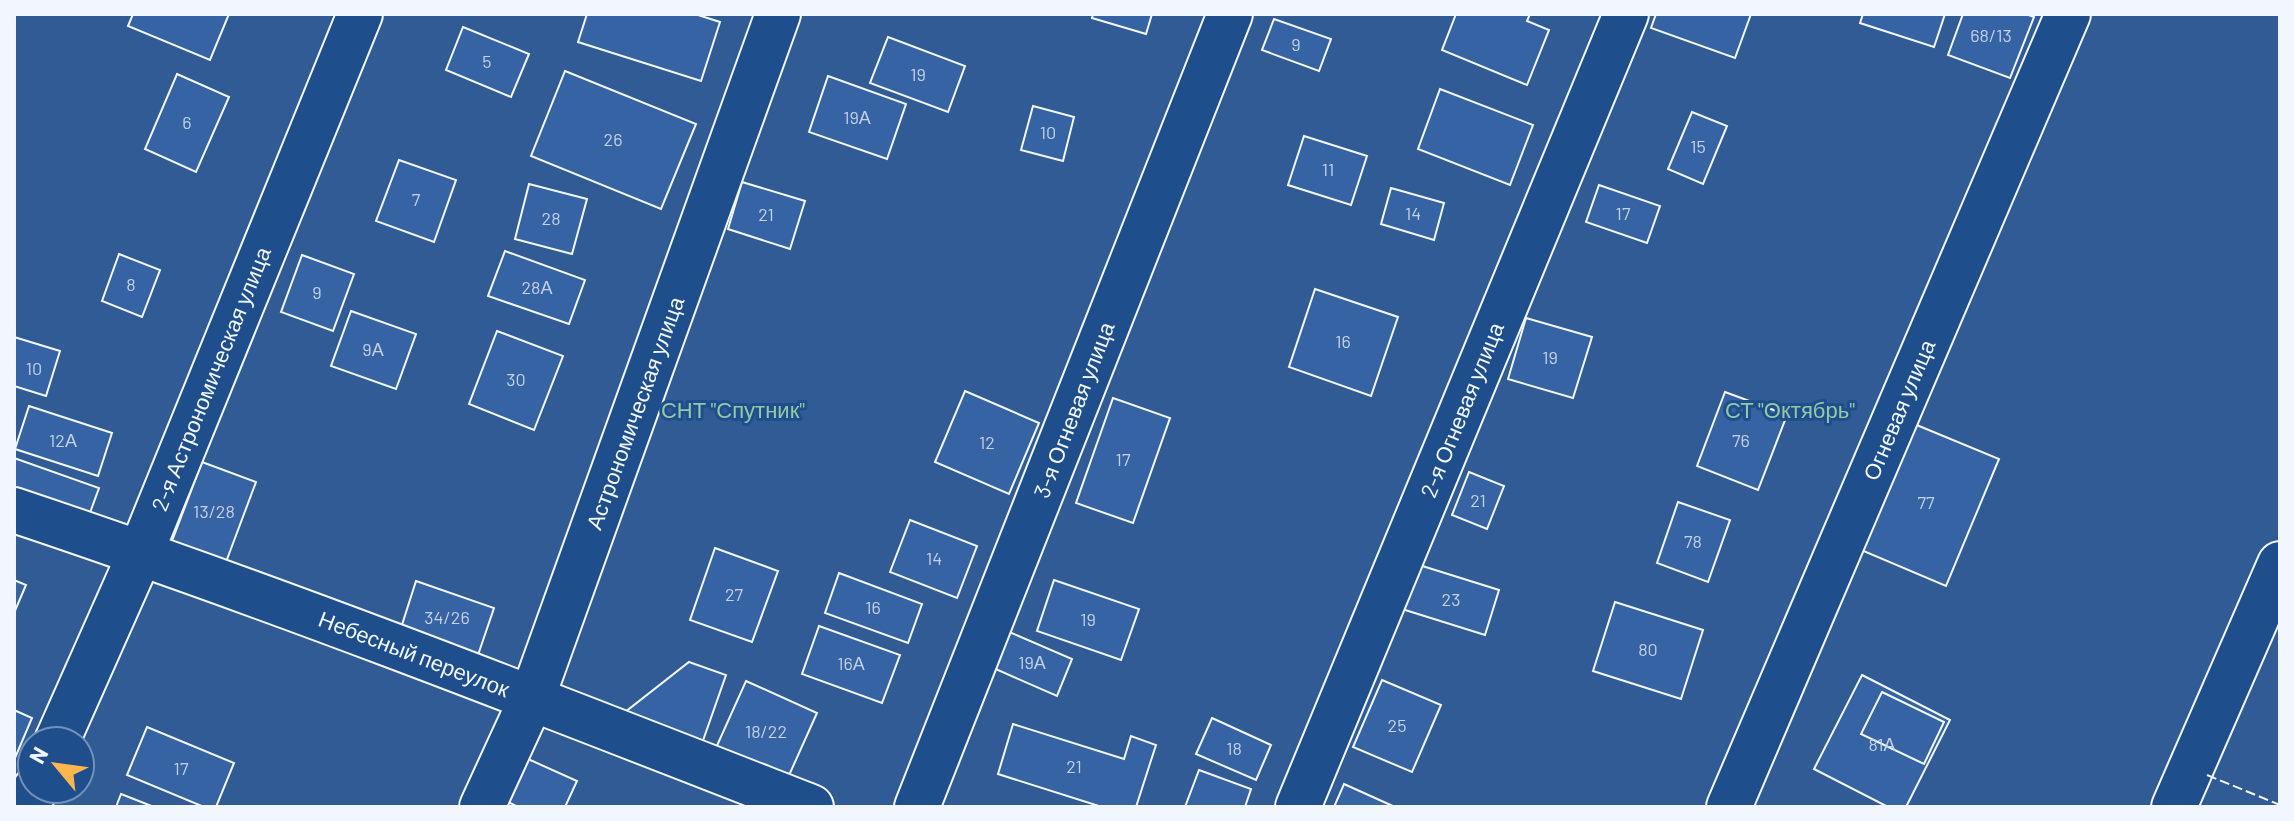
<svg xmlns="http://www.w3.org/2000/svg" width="2294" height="821" font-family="Barlow,sans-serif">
  <rect width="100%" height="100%" fill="#1f4e8c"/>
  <!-- built -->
  <path fill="#305b95" stroke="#a8bbd7" stroke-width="2" fill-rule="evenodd" d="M 14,14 L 2280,14 L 2280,807 L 14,807 ZM 32,741 L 80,741 L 80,789 L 32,789 Z"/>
  <!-- building -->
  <g fill="#3563a3" stroke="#f2f6ff" stroke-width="2">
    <path d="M 133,14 L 229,14 L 210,60 L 128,26 Z"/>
    <path d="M 587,14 L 695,14 L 720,22 L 701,81 L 578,42 Z"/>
    <path d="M 1093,14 L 1152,14 L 1146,34 L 1092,18 Z"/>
    <path d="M 1456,14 L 1530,14 L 1527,21 L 1549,30 L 1527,85 L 1442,50 Z"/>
    <path d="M 1656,14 L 1751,14 L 1735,58 L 1651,28 Z"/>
    <path d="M 1863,14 L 1945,14 L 1934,47 L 1860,23 Z"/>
    <path d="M 1963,14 L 2026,14 L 2034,17 L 2010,78 L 1948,55 Z"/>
    <path d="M 1274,19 L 1331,39 L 1319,71 L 1262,50 Z"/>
    <path d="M 463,27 L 529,54 L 511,97 L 446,70 Z"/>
    <path d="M 888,37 L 965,66 L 948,112 L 870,83 Z"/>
    <path d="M 565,71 L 696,124 L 661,209 L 531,156 Z"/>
    <path d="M 177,74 L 229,97 L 196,172 L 145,149 Z"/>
    <path d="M 828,76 L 906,104 L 887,159 L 809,132 Z"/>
    <path d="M 1440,89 L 1533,125 L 1510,185 L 1418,149 Z"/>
    <path d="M 1033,106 L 1074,117 L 1063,161 L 1021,150 Z"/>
    <path d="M 1692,112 L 1727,126 L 1703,184 L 1668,169 Z"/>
    <path d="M 1304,136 L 1367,156 L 1351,205 L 1288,185 Z"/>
    <path d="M 399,160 L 456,180 L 434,242 L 376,221 Z"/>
    <path d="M 742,182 L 805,201 L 790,249 L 728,229 Z"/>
    <path d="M 529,184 L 587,199 L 572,254 L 515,239 Z"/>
    <path d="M 1599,185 L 1660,206 L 1647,243 L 1586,222 Z"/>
    <path d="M 1391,188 L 1444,203 L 1434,240 L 1381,224 Z"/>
    <path d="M 505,251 L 585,280 L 569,324 L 488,296 Z"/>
    <path d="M 119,254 L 160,270 L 142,317 L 102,301 Z"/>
    <path d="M 302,255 L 354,274 L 333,331 L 281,312 Z"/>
    <path d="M 1315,289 L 1398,317 L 1371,396 L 1289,367 Z"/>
    <path d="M 351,311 L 416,334 L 396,389 L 331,366 Z"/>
    <path d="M 1526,318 L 1592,337 L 1573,398 L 1508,379 Z"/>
    <path d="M 497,331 L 563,356 L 534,430 L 469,404 Z"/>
    <path d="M 14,337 L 60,351 L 46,396 L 14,386 Z"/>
    <path d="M 965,391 L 1039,423 L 1009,494 L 935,462 Z"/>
    <path d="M 1725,392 L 1787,415 L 1758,490 L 1697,466 Z"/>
    <path d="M 1113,398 L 1170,418 L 1133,523 L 1076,503 Z"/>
    <path d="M 29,406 L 112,433 L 98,476 L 15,449 Z"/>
    <path d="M 1907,421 L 1999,459 L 1946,586 L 1854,547 Z"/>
    <path d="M 14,458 L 99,488 L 87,521 L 14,495 Z"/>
    <path d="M 202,462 L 256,482 L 226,562 L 172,541 Z"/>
    <path d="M 1469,472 L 1504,486 L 1487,529 L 1452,515 Z"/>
    <path d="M 1678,502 L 1730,520 L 1708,582 L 1657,563 Z"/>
    <path d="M 910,520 L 977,546 L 957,598 L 890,572 Z"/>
    <path d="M 715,548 L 778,571 L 752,642 L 690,620 Z"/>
    <path d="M 1416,564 L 1499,590 L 1485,635 L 1402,609 Z"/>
    <path d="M 839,573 L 922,604 L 908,643 L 825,613 Z"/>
    <path d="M 14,580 L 26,585 L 14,613 Z"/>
    <path d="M 1054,580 L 1139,609 L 1121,660 L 1037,631 Z"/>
    <path d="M 416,581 L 494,608 L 478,655 L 401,628 Z"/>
    <path d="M 1615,602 L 1703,630 L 1681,699 L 1593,671 Z"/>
    <path d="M 819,626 L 900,655 L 882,703 L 802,674 Z"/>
    <path d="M 1007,631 L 1072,659 L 1057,696 L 991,667 Z"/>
    <path d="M 689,662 L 726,675 L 700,749 L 615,720 Z"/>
    <path d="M 1862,675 L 1950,720 L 1906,807 L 1888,807 L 1814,769 Z"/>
    <path d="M 1382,680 L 1441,705 L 1412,772 L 1353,747 Z"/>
    <path d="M 746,681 L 817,713 L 786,782 L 715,750 Z"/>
    <path d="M 1882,692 L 1944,722 L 1924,764 L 1861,734 Z"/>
    <path d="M 14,710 L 32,718 L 15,758 L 14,758 Z"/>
    <path d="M 1212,718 L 1271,745 L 1256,780 L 1196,754 Z"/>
    <path d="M 1013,724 L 1124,759 L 1131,736 L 1156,745 L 1136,807 L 1102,807 L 998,774 Z"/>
    <path d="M 147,727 L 234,763 L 216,807 L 204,807 L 127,775 Z"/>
    <path d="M 528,759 L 577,781 L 565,807 L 518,807 L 508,802 Z"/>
    <path d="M 1199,770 L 1251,789 L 1245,807 L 1185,807 Z"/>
    <path d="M 1344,784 L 1395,807 L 1334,807 Z"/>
    <path d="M 121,794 L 154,807 L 116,807 Z"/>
  </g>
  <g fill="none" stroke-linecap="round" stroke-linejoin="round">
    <!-- minor casing -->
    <g stroke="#f2f6ff" stroke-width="48">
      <g id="minor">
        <path d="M 14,510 C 283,600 547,704 811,807"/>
        <path d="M 57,741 L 141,552 L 360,14"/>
        <path d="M 27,807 L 35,789"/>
        <path d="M 482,807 L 532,698 L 778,14"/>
        <path d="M 917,807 L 1230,14"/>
        <path d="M 1298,807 L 1626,14"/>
        <path d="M 1729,807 L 2068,14"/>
        <path d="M 2174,807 L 2280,564"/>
      </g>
    </g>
    <!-- minor -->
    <use href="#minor" stroke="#1f4e8c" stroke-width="44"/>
    <!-- fence -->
    <path stroke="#f2f6ff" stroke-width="2" stroke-dasharray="10 4" stroke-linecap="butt" d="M 2207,775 L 2280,805"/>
  </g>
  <g text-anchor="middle" stroke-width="6" stroke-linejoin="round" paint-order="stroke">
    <!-- number labels -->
    <g font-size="18" fill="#c3d1e8">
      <text x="1991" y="42">68/13</text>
      <text x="1296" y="51">9</text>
      <text x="487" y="68">5</text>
      <text x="918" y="81">19</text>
      <text x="857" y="124">19А</text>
      <text x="187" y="129">6</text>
      <text x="1048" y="139">10</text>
      <text x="613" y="146">26</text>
      <text x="1698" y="153">15</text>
      <text x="1328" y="176">11</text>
      <text x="416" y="206">7</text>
      <text x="1413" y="220">14</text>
      <text x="1623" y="220">17</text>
      <text x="766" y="221">21</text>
      <text x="551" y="225">28</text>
      <text x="131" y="291">8</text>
      <text x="537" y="294">28А</text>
      <text x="317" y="299">9</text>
      <text x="1343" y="348">16</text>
      <text x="373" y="356">9А</text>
      <text x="1550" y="364">19</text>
      <text x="34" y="375">10</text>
      <text x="516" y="386">30</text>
      <text x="63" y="447">12А</text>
      <text x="1741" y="447">76</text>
      <text x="987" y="449">12</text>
      <text x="1123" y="466">17</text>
      <text x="1478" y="507">21</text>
      <text x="1926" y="509">77</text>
      <text x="214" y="518">13/28</text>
      <text x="1693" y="548">78</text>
      <text x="934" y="565">14</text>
      <text x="734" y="601">27</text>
      <text x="1451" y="606">23</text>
      <text x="873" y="614">16</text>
      <text x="447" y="624">34/26</text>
      <text x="1088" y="626">19</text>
      <text x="1648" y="656">80</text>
      <text x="1032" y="669">19А</text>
      <text x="851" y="670">16А</text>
      <text x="1397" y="732">25</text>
      <text x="766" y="738">18/22</text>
      <text x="1882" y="751">81А</text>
      <text x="1234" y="755">18</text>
      <text x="1074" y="773">21</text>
      <text x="181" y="775">17</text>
    </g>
    <!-- street labels -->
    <g font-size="22" fill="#f2f6ff" stroke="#1f4e8c">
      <text transform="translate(211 379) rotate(-68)" y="8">2-я Астрономическая улица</text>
      <text transform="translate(1074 410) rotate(-69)" y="8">3-я Огневая улица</text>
      <text transform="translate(1462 410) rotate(-68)" y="8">2-я Огневая улица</text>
      <text transform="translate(1899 410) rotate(-67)" y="8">Огневая улица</text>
      <text transform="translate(635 413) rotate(-70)" y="8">Астрономическая улица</text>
      <text transform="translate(414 654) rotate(21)" y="8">Небесный переулок</text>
    </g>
    <!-- park labels -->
    <g font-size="22" fill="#97c8a6" stroke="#1f4e8c">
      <text x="733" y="418">СНТ "Спутник"</text>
      <text x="1790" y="418">СТ "Октябрь"</text>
    </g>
  </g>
  <!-- border -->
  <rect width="2294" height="821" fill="none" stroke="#f2f6ff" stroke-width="32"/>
  <!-- north arrow -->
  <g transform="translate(56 765) rotate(299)"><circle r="38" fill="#1f4e8c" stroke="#7391ba" stroke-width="2"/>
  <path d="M0-6L14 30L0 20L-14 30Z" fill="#ffb74d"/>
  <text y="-12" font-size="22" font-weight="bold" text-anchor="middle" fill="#f2f6ff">N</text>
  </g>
</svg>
